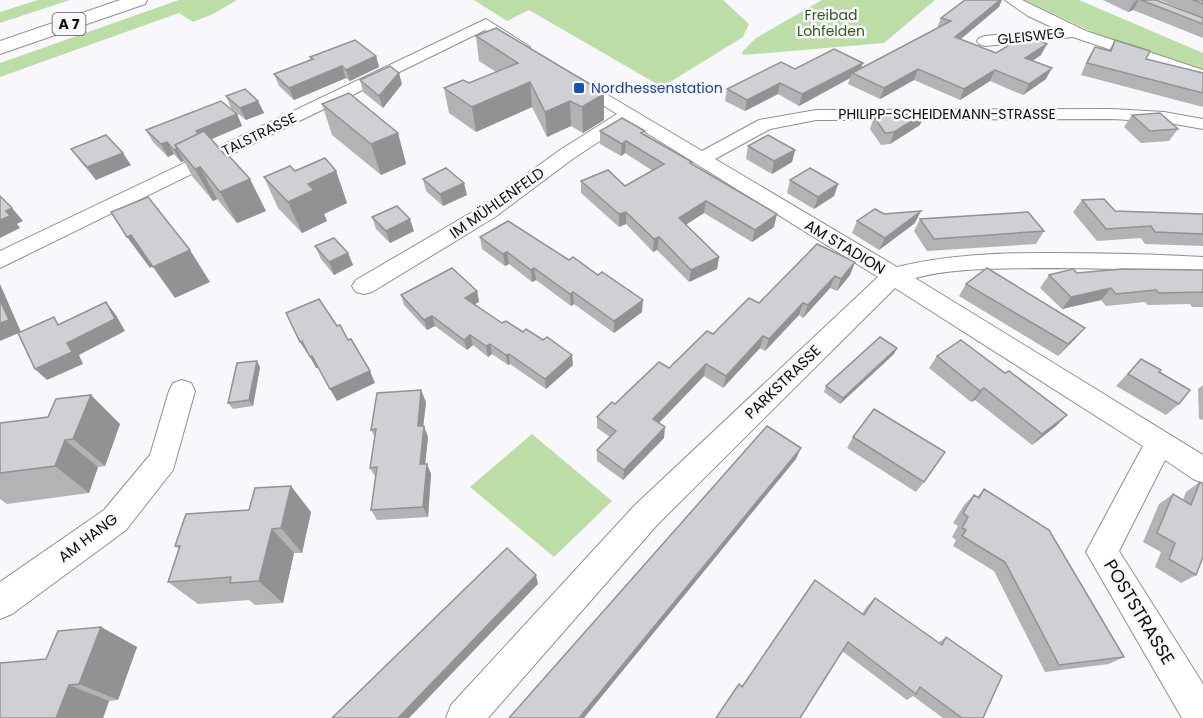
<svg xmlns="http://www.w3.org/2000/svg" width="1203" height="718" font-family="Poppins,sans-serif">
  <rect width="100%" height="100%" fill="#f8f8fc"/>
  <!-- green -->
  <g fill="#bcdea6">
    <path d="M 38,0 L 70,0 L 0,23 L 0,12 Z"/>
    <path d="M 179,0 L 237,0 L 213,14 L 193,22 L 179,13 L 0,77 L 0,63 Z"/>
    <path d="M 474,0 L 723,0 L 749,24 L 743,37 L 662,87 L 529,10 L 507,21 Z"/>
    <path d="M 822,0 L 935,0 L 884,43 L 743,55 L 742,52 L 756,38 Z"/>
    <path d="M 1024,0 L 1079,0 L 1203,53 L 1203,70 L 1097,34 Z"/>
    <path d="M 532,434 L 612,501 L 554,557 L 470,487 Z"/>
  </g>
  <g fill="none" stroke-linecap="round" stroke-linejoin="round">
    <!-- minor casing -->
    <g stroke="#8f8f93" stroke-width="2">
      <g id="minor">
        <path d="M 1005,0 L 1022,0 L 1086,31 L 1203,70 L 1203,81 L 1073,37 L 985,46 L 979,44 L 977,41 L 979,38 L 985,36 L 1056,29 L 1028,16 Z"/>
        <path d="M 486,19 L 530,47 L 522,52 L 516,50 L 485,30 L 0,268 L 0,251 Z"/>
        <path d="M 576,76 L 702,151 L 759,120 L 816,110 L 1112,109 L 1164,112 L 1203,119 L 1203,129 L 1164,122 L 1112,119 L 816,120 L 770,129 L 715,159 L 897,267 C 946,255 996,253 1047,253 C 1099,253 1151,254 1203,257 L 1203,273 C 1146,269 1090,268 1034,268 C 994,269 953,268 915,278 L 1203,455 L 1203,483 L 1193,479 L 1165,460 L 1119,551 L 1203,684 L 1203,718 L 1182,718 L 1086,552 L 1143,446 L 895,288 L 657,525 L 488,718 L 446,718 L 451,705 L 635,505 L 878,277 L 629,122 L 574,158 L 495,217 L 372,292 L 364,294 L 356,292 L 352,286 L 356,280 L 481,207 L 560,150 L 617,114 L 570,85 L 568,81 L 570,77 Z"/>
        <path d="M 182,380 L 191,383 L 195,391 L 173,470 L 126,530 L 12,614 L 0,619 L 0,582 L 104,510 L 150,455 L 169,391 L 173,383 Z"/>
      </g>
    </g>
    <!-- motorway casing -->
    <g stroke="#8f8f93" stroke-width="2">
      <path id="motorway" d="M 120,0 L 147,0 L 145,4 L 0,54 L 0,41 Z"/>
    </g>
    <!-- minor -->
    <use href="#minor" fill="#fff" fill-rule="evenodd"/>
    <!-- motorway -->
    <use href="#motorway" fill="#fff" fill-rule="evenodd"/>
  </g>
  <!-- wall -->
  <g fill="#b2b3b5">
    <path d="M 1103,0 L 1156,0 L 1203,18 L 1203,38 L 1133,10 L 1128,12 Z"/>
    <path d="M 1160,0 L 1203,0 L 1203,18 Z"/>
    <path d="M 999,7 L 961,39 L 996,53 L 1041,55 L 1032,61 L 1046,79 L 1023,95 L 990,81 L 960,100 L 914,80 L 880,99 L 848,84 L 850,78 L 799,106 L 778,94 L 745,111 L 725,101 L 727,89 L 795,69 L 861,69 L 937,28 L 941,18 Z"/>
    <path d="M 476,36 L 593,88 L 604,94 L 604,120 L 583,133 L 571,126 L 547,137 L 532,107 L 476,132 L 449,113 L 444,88 L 469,83 L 496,72 L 479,61 Z"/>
    <path d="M 1115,40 L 1146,59 L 1203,73 L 1203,107 L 1081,75 L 1088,58 L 1095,47 L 1109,50 Z"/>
    <path d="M 376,56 L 379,67 L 350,81 L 346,78 L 294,100 L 279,86 L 274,74 L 311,60 L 310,57 Z"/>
    <path d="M 360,80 L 402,84 L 383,108 L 363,92 Z"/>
    <path d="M 226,96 L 258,101 L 264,113 L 246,120 L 231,108 Z"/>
    <path d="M 322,104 L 398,133 L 406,164 L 381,175 L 332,135 Z"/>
    <path d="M 237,114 L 242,126 L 211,139 L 266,211 L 237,223 L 217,199 L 213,201 L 192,176 L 184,161 L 181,162 L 174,154 L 168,157 L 153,142 L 146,130 Z"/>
    <path d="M 1132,115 L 1178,129 L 1169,141 L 1141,143 L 1124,127 Z"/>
    <path d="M 874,117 L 920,125 L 890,144 L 881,145 L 870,129 Z"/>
    <path d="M 600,131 L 645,134 L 692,162 L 692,164 L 774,227 L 752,242 L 704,213 L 686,225 L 719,257 L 717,269 L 689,282 L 657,250 L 653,252 L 626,224 L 619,227 L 581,193 L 581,181 L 625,186 L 653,171 L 625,153 L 621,156 L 600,144 Z"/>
    <path d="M 748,146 L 795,150 L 792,162 L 772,174 L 746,159 Z"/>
    <path d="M 71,149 L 131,165 L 96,180 L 80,161 Z"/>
    <path d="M 295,171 L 336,171 L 347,203 L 324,214 L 327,221 L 302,233 L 278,208 L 264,177 Z"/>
    <path d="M 423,179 L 467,195 L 443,206 L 426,191 Z"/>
    <path d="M 790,180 L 838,184 L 834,196 L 814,209 L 787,193 Z"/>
    <path d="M 1082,200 L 1115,211 L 1203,215 L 1203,246 L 1145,244 L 1141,238 L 1097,241 L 1073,212 Z"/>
    <path d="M 884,214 L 915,223 L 879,250 L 852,233 L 857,221 Z"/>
    <path d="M 372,217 L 414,231 L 390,243 L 376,229 Z"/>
    <path d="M 920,219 L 1044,231 L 1036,244 L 927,251 L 914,231 Z"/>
    <path d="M 480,237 L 642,312 L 614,333 L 574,304 L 571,306 L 536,280 L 532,282 L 509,264 L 505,266 L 482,249 Z"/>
    <path d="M 315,246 L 348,253 L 353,265 L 334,275 L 321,259 Z"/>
    <path d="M 855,262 L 850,275 L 837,291 L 830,288 L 803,318 L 799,315 L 765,351 L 760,348 L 723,388 L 704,376 L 659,423 L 664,438 L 623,480 L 597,461 L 597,450 L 610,437 L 597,428 L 597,417 L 669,368 L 713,334 L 759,303 Z"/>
    <path d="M 1203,270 L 1203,307 L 1192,307 L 1190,304 L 1148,305 L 1145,302 L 1106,306 L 1101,300 L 1062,309 L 1040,288 L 1049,275 L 1077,273 Z"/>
    <path d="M 966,284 L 1075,339 L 1058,356 L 959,296 Z"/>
    <path d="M 477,291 L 479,302 L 474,304 L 502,323 L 573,365 L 546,389 L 510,364 L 508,365 L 492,354 L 488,357 L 473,345 L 467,350 L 435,326 L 427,330 L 404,305 L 401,295 Z"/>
    <path d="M 894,354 L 840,404 L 824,392 L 826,386 Z"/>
    <path d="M 937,356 L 1005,373 L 1067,415 L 1056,426 L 1032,445 L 975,400 L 971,402 L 929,368 Z"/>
    <path d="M 1141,359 L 1159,372 L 1179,404 L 1166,415 L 1116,386 Z"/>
    <path d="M 260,367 L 253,406 L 233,409 L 228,403 Z"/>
    <path d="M 1203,385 L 1203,420 L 1199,419 L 1198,389 Z"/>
    <path d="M 426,402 L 423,426 L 428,437 L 425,464 L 431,474 L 428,517 L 377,520 L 371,510 L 376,478 L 370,468 L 375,437 L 371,430 Z"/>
    <path d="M 0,423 L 120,424 L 105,466 L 98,467 L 89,493 L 7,504 L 0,499 Z"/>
    <path d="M 853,437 L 924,482 L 916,492 L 847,448 Z"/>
    <path d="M 1200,482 L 1196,575 L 1181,583 L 1155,567 L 1161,552 L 1143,542 L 1159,504 L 1173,494 L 1183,500 L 1186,492 Z"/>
    <path d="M 984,489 L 1124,657 L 1109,664 L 1045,672 L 994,571 L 953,546 L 956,540 L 952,537 L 958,526 L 953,523 L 964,505 L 974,495 L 977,497 Z"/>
    <path d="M 311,512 L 302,553 L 294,553 L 283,603 L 255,605 L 249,600 L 198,604 L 168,582 L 179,549 L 175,546 Z"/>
    <path d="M 875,598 L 938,643 L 946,637 L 983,718 L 943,718 L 913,696 L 907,700 L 842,651 L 742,687 L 862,614 L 867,606 Z"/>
    <path d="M 101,627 L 137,647 L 118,700 L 109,701 L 103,718 L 0,718 L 46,659 Z"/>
  </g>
  <!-- shaded-wall -->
  <g fill="#919294">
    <path d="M 1000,0 L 1002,0 L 999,7 L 951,47 L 955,37 Z"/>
    <path d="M 1139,0 L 1133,10 L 1128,12 L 1135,1 Z"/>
    <path d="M 1047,44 L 1041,55 L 1020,69 L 1025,58 Z"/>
    <path d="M 376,56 L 379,67 L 350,81 L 346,70 Z"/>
    <path d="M 863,63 L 859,74 L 852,73 L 850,78 L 799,106 L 802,94 Z"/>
    <path d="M 342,66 L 346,78 L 294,100 L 289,88 Z"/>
    <path d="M 1052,68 L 1046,79 L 1023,95 L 1029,84 Z"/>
    <path d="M 918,69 L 914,80 L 880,99 L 884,88 Z"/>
    <path d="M 995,70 L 990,81 L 960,100 L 964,89 Z"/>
    <path d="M 399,73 L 402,84 L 383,108 L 379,96 Z"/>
    <path d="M 530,82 L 532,107 L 476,132 L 472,107 Z"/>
    <path d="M 780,83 L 778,94 L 745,111 L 747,100 Z"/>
    <path d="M 593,86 L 593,101 L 604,94 L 604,120 L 583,133 L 582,107 L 591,87 Z"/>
    <path d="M 258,101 L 264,113 L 246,120 L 240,108 Z"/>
    <path d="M 570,101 L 571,126 L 547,137 L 545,112 Z"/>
    <path d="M 925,113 L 920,125 L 890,144 L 894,132 Z"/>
    <path d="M 237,114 L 242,126 L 205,142 L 196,131 Z"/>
    <path d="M 398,133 L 406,164 L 381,175 L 371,144 Z"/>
    <path d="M 626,141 L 625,153 L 621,156 L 622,144 Z"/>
    <path d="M 167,142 L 174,154 L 168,157 L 161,144 Z"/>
    <path d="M 177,149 L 184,161 L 181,162 L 174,150 Z"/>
    <path d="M 795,150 L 792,162 L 772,174 L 774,161 Z"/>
    <path d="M 123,153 L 131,165 L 96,180 L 87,167 Z"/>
    <path d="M 200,167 L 217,199 L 213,201 L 195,169 Z"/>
    <path d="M 336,171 L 347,203 L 324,214 L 327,221 L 302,233 L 288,202 L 308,184 Z"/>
    <path d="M 250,179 L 266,211 L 237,223 L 220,192 Z"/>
    <path d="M 464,183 L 467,195 L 443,206 L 440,194 Z"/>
    <path d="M 838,184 L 834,196 L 814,209 L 818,197 Z"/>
    <path d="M 706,201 L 704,213 L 677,230 L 679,218 Z"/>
    <path d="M 12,208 L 23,221 L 17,224 L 20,228 L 0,238 L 0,220 L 6,211 Z"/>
    <path d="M 921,211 L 915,223 L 879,250 L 885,238 Z"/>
    <path d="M 626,212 L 626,224 L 619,227 L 619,214 Z"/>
    <path d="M 777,214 L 774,227 L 752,242 L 755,230 Z"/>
    <path d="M 410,219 L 414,231 L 390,243 L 386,231 Z"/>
    <path d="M 131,235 L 153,266 L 150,268 L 127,237 Z"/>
    <path d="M 659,237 L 657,250 L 653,252 L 654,239 Z"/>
    <path d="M 190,250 L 210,282 L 175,298 L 153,267 Z"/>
    <path d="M 507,252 L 509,264 L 505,266 L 503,254 Z"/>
    <path d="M 348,253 L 353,265 L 334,275 L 329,262 Z"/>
    <path d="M 719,257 L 717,269 L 689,282 L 691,270 Z"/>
    <path d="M 855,262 L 850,275 L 837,291 L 841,279 Z"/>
    <path d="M 534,268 L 536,280 L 532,282 L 531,270 Z"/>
    <path d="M 835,276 L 830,288 L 803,318 L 808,305 Z"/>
    <path d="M 0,284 L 21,332 L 0,341 Z"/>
    <path d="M 1111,288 L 1101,300 L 1062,309 L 1071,297 Z"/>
    <path d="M 477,291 L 479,302 L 467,308 L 465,298 Z"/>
    <path d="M 573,292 L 574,304 L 571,306 L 570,294 Z"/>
    <path d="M 643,300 L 642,312 L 614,333 L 614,321 Z"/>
    <path d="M 106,302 L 116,315 L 125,331 L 79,355 L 83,364 L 47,380 L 35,369 L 67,343 Z"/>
    <path d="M 803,303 L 799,315 L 765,351 L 769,339 Z"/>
    <path d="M 432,316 L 435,326 L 427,330 L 424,320 Z"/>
    <path d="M 1085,328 L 1075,339 L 1058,356 L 1068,344 Z"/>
    <path d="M 470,335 L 473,345 L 467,350 L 464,340 Z"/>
    <path d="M 763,336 L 760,348 L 723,388 L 726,376 Z"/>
    <path d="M 302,341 L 309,353 L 307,353 L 300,342 Z"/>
    <path d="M 490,344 L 492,354 L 488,357 L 486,346 Z"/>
    <path d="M 897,348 L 894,354 L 840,404 L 843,398 Z"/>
    <path d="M 509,354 L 510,364 L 508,365 L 506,355 Z"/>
    <path d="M 572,355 L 573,365 L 546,389 L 545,379 Z"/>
    <path d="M 312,356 L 318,368 L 316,368 L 310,357 Z"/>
    <path d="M 257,361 L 260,367 L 253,406 L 249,400 Z"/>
    <path d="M 706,364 L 704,376 L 652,430 L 653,419 Z"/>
    <path d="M 370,371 L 375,383 L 337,401 L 330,389 Z"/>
    <path d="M 984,388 L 975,400 L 971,402 L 980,391 Z"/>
    <path d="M 421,390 L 426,402 L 422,437 L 418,426 Z"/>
    <path d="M 91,395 L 120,424 L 105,466 L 73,439 Z"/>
    <path d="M 1067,415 L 1056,426 L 1032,445 L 1042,434 Z"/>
    <path d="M 424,426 L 428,437 L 424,475 L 420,464 Z"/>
    <path d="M 665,427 L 664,438 L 623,480 L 624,470 Z"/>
    <path d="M 65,440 L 98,467 L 89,493 L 55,466 Z"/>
    <path d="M 801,448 L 796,459 L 584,718 L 579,718 Z"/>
    <path d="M 427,464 L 431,474 L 428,517 L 423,507 Z"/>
    <path d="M 291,486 L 311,512 L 302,553 L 281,528 Z"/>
    <path d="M 272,529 L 294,553 L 283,603 L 259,581 Z"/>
    <path d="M 536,575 L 538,584 L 409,718 L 398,718 Z"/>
    <path d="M 101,627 L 137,647 L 118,700 L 79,684 Z"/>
    <path d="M 69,685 L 109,701 L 103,718 L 56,718 Z"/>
  </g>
  <!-- building -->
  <g fill="#cfd0d3" stroke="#919294" stroke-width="1.5">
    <path d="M 965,0 L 1000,0 L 955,37 L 996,53 L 1026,35 L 1047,44 L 1025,58 L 1052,68 L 1029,84 L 995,70 L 964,89 L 918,69 L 884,88 L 852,73 L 951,21 L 941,18 Z"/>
    <path d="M 1141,0 L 1156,0 L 1203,18 L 1203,24 Z"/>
    <path d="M 1193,0 L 1203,0 L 1203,4 Z"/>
    <path d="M 496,28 L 593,86 L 591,87 L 604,94 L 582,107 L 570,101 L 545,112 L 530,82 L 472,107 L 444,88 L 463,80 L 469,83 L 518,63 L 476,36 Z"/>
    <path d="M 355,40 L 376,56 L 346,70 L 342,66 L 289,88 L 274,74 L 313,59 L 310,57 Z"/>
    <path d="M 1115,40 L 1150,51 L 1146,59 L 1203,73 L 1203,93 L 1087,63 L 1095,47 L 1111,51 Z"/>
    <path d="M 834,49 L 863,63 L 802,94 L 780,83 L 747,100 L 727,89 L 781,62 L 795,69 Z"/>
    <path d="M 390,66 L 399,73 L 379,96 L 360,80 Z"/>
    <path d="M 245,89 L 258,101 L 240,108 L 226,96 Z"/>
    <path d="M 349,93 L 398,133 L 371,144 L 322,104 Z"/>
    <path d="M 221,101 L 237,114 L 196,131 L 199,134 L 175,145 L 177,149 L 174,150 L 167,142 L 161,144 L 146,130 Z"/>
    <path d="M 925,113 L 894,132 L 885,133 L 874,117 Z"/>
    <path d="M 1160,113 L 1178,129 L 1150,131 L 1132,115 Z"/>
    <path d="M 622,118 L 645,131 L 641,133 L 692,162 L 690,163 L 777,214 L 755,230 L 706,201 L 679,218 L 719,257 L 691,270 L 659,237 L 654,239 L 626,212 L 619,214 L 581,181 L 608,170 L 625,186 L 664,164 L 626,141 L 622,144 L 600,131 Z"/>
    <path d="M 204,131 L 227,157 L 229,156 L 250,179 L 220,192 L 200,167 L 195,169 L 175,145 Z"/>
    <path d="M 106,135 L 123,153 L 87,167 L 71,149 Z"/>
    <path d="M 768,135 L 795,150 L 774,161 L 748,146 Z"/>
    <path d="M 325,158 L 336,171 L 308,184 L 314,190 L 288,202 L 264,177 L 290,166 L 295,171 Z"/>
    <path d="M 446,168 L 464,183 L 440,194 L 423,179 Z"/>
    <path d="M 810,168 L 838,184 L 818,197 L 790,180 Z"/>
    <path d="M 0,196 L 12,208 L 6,211 L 10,216 L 0,220 Z"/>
    <path d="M 148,197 L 190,250 L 153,267 L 131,235 L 127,237 L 111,212 Z"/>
    <path d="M 1104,199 L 1115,211 L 1203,214 L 1203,234 L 1155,232 L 1151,226 L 1106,229 L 1082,200 Z"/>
    <path d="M 397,206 L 410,219 L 386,231 L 372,217 Z"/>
    <path d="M 875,209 L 884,214 L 921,211 L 885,238 L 857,221 Z"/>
    <path d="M 1028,212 L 1044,231 L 934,239 L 920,219 Z"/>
    <path d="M 508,221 L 569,260 L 573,257 L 598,275 L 602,272 L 643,300 L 614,321 L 573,292 L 570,294 L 534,268 L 531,270 L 507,252 L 503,254 L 480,237 Z"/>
    <path d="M 334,238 L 348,253 L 329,262 L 315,246 Z"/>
    <path d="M 817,244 L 855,262 L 841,279 L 835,276 L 808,305 L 803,303 L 769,339 L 763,336 L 726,376 L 706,364 L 653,419 L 665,427 L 624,470 L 597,450 L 616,431 L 597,417 L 612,402 L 615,404 L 659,362 L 669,368 L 707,331 L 713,334 L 749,298 L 759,303 Z"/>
    <path d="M 452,268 L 477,291 L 465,298 L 502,323 L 506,321 L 523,332 L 526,329 L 543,340 L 547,337 L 572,355 L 545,379 L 509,354 L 506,355 L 490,344 L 486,346 L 470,335 L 464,340 L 432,316 L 424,320 L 401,295 Z"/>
    <path d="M 987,268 L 1085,328 L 1068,344 L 966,284 Z"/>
    <path d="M 1073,269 L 1077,273 L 1122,269 L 1203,270 L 1203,293 L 1202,292 L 1159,293 L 1156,290 L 1116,294 L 1111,288 L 1071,297 L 1049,275 Z"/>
    <path d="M 319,299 L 337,326 L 340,325 L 348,340 L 351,339 L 370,371 L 330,389 L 312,356 L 310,357 L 302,341 L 300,342 L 286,313 Z"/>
    <path d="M 0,300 L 9,320 L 0,323 Z"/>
    <path d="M 106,302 L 115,319 L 67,343 L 72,352 L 35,369 L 18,333 L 54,317 L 58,325 Z"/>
    <path d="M 880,337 L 897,348 L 843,398 L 826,386 Z"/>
    <path d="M 961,340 L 1005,373 L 1009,371 L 1067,415 L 1042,434 L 984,388 L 980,391 L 937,356 Z"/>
    <path d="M 1141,359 L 1161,370 L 1159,372 L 1190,390 L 1179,404 L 1128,374 Z"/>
    <path d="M 257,361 L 249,400 L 228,403 L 237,363 Z"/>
    <path d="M 421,390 L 418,426 L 424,426 L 420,464 L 427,464 L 423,507 L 371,510 L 377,467 L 370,468 L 376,429 L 371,430 L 377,393 Z"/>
    <path d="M 91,395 L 73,439 L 65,440 L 55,466 L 0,473 L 0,423 L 48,417 L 56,399 Z"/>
    <path d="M 874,409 L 945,452 L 924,482 L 853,437 Z"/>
    <path d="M 767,426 L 801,448 L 579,718 L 509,718 Z"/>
    <path d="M 1200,482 L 1203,484 L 1203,557 L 1196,575 L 1169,559 L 1175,543 L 1157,533 L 1173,494 L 1191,505 Z"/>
    <path d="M 291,486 L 281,528 L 272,529 L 259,581 L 230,583 L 231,577 L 168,582 L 180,546 L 175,546 L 186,514 L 249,510 L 255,488 Z"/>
    <path d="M 984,489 L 1049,530 L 1124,657 L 1059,665 L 1005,562 L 962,536 L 966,530 L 962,528 L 968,517 L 963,513 L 974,495 L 979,498 Z"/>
    <path d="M 507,548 L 536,575 L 398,718 L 332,718 Z"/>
    <path d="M 815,580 L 864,615 L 875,598 L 942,645 L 946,637 L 1002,676 L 983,718 L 962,718 L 920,687 L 916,694 L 848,642 L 800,718 L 716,718 L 739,684 L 742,687 Z"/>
    <path d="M 101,627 L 79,684 L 69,685 L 56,718 L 0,718 L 0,663 L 46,659 L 58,631 Z"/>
  </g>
  <!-- markers -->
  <rect fill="#1a4fb4" stroke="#f8f8fc" stroke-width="2" x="573" y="82" width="12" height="12" rx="3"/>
  <g text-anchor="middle" stroke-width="5" stroke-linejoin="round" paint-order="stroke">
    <!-- far-park labels -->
    <g font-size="14" fill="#345716" stroke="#f8f8fc">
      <text x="831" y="20">Freibad<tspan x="831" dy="16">Lohfelden</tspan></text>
    </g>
    <!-- shield labels -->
    <rect fill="#f8f8fc" stroke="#545455" stroke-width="1.5" x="52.5" y="13" width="33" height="22" rx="4.5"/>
    <g font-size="14" font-weight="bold" fill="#0d0d0e">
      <text x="69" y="29">A 7</text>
    </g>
    <!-- far-street labels -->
    <g font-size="14" fill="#0d0d0e" stroke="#f8f8fc">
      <text transform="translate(1031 36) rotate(-6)" y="5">GLEISWEG</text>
      <text x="947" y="119">PHILIPP-SCHEIDEMANN-STRASSE</text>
      <text transform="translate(259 134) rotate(-26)" y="5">TALSTRASSE</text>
    </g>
    <!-- far-transit labels -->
    <g font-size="14" fill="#164399" stroke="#f8f8fc" text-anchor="start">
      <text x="591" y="93">Nordhessenstation</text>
    </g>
    <!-- street labels -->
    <g font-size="15" fill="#0d0d0e" stroke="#f8f8fc">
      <text transform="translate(497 203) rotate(-35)" y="5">IM MÜHLENFELD</text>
      <text transform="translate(845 247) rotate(31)" y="5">AM STADION</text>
      <text transform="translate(783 382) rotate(-44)" y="5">PARKSTRASSE</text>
      <text transform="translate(88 538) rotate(-37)" y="5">AM HANG</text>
    </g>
    <!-- near-street labels -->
    <g font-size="18" fill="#0d0d0e" stroke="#f8f8fc">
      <text transform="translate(1139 612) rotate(59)" y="6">POSTSTRASSE</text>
    </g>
  </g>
</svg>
